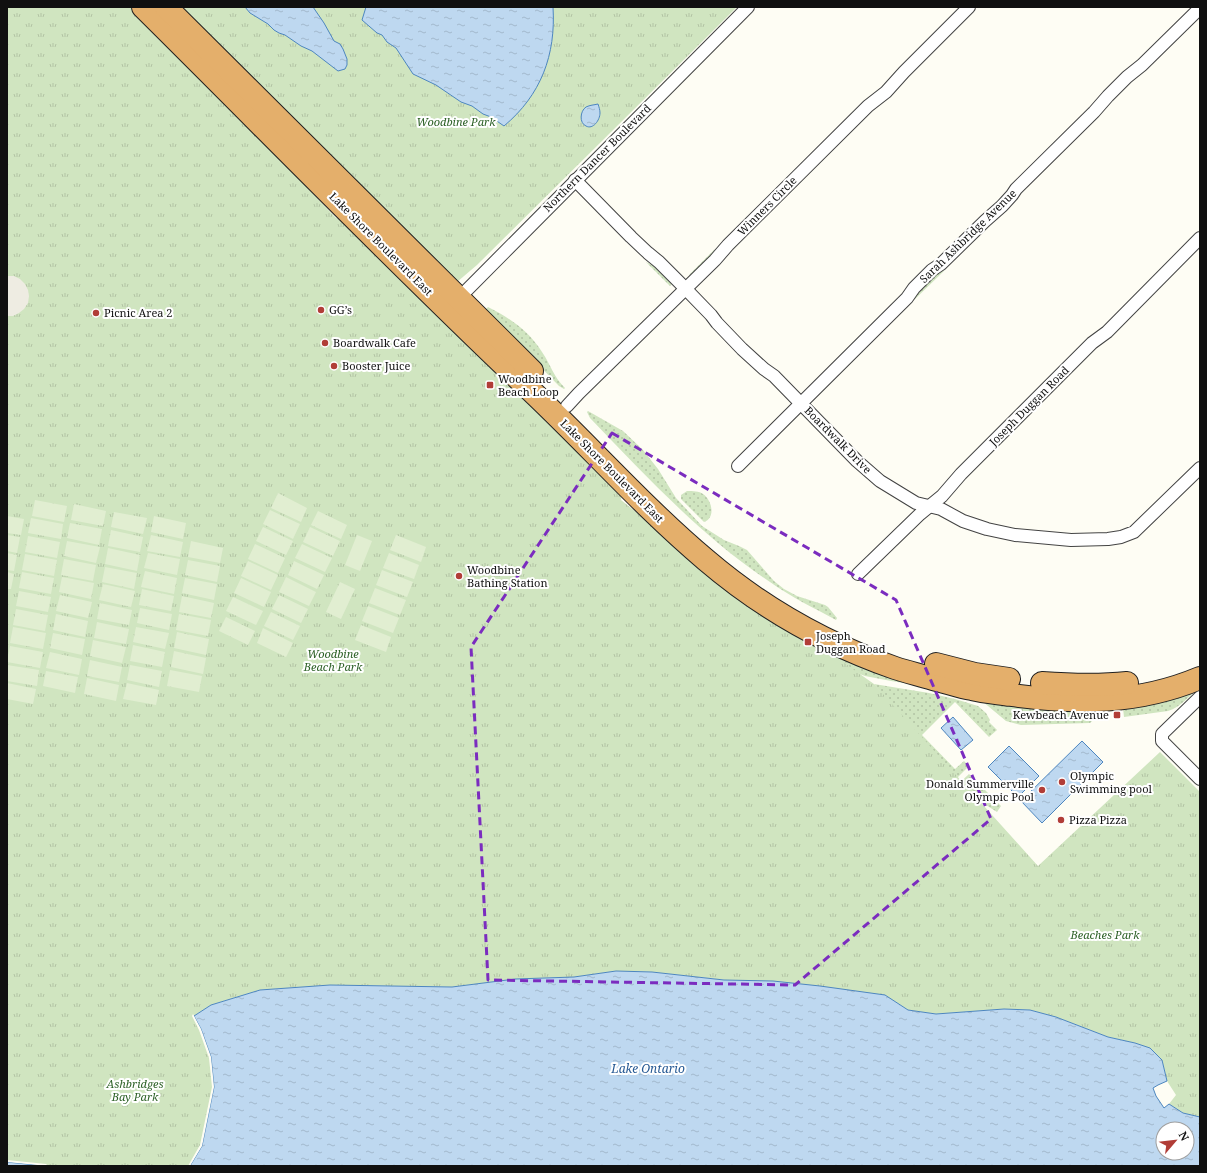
<svg xmlns="http://www.w3.org/2000/svg" width="1207" height="1173" font-family="'Noto Serif',serif">
  <defs>
    <pattern id="grass-dots" width="8" height="8" patternUnits="userSpaceOnUse"><rect width="8" height="8" fill="#d0e5c0"/><path d="M2 2h.1M6 6h.1" fill="none" stroke="#b2c3a4" stroke-width="1.8" stroke-linecap="round"/></pattern>
    <pattern id="park-tufts" width="24" height="20" patternUnits="userSpaceOnUse"><rect width="24" height="20" fill="#d0e5c0"/><path d="M3 7l-1-3M5 7V3M7 7l1-3M15 17l-1-3M17 17v-4M19 17l1-3" fill="none" stroke="#b2c3a4"/></pattern>
    <pattern id="water-ripples" width="26" height="14" patternUnits="userSpaceOnUse"><rect width="26" height="14" fill="#bed8f0"/><path d="M2 4q2-2 4 0t4 0M15 11q2-2 4 0t4 0" fill="none" stroke="#a2b8cd"/></pattern>
  </defs>
  <rect width="100%" height="100%" fill="#fefdf4"/>
  <!-- grass -->
  <g fill="url(#grass-dots)">
    <path d="M 715,249 C 710,258 700,271 689,275 Z"/>
    <path d="M 646,262 L 656,267 L 672,284 L 670,286 Z"/>
    <path d="M 945,270 L 914,300 C 919,286 932,276 945,270 Z"/>
    <path d="M 488,307 C 510,318 529,331 542,352 C 551,365 553,376 565,388 L 564,389 L 559,386 L 485,310 Z"/>
    <path d="M 588,411 L 623,431 L 643,450 L 658,469 L 676,498 L 702,526 L 724,540 L 739,546 L 747,550 L 774,581 L 784,589 L 797,596 L 825,605 L 828,607 L 837,618 L 836,620 C 814,608 791,597 770,582 C 702,537 646,476 590,418 L 587,412 Z"/>
    <path d="M 687,491 C 693,491 699,491 703,494 C 712,500 716,518 704,522 L 681,499 L 681,495 Z"/>
    <path d="M 832,648 L 1095,710 L 1095,718 L 1090,723 L 1021,725 L 1006,721 L 982,701 L 917,685 L 891,681 L 865,676 L 833,664 Z"/>
    <path d="M 874,684 L 929,693 L 955,699 L 978,706 L 986,713 L 990,720 L 989,722 L 997,730 L 989,737 L 955,702 L 922,735 L 955,769 L 964,761 L 969,766 L 952,783 Z"/>
    <path d="M 1200,687 C 1190,695 1181,707 1168,711 L 1124,717 L 1123,708 Z"/>
    <path d="M 969,774 L 1001,806 L 997,812 L 956,786 Z"/>
  </g>
  <!-- park -->
  <g fill="url(#park-tufts)">
    <path d="M 7,7 L 136,7 L 336,218 L 352,223 L 623,488 L 621,500 L 683,549 L 874,684 L 1038,866 L 1160,752 L 1200,792 L 1200,1117 L 1183,1113 L 1169,1104 L 1176,1095 L 1167,1081 L 1162,1060 L 1135,1043 L 1108,1037 L 1056,1017 L 1030,1010 L 1004,1009 L 936,1014 L 908,1010 L 884,995 L 773,981 L 725,980 L 652,972 L 616,971 L 574,977 L 515,979 L 452,987 L 330,985 L 260,990 L 211,1005 L 194,1016 L 201,1029 L 211,1057 L 214,1087 L 202,1146 L 190,1166 L 46,1166 L 7,1162 Z"/>
    <path d="M 177,7 L 737,7 L 477,265 L 457,282 Z"/>
  </g>
  <!-- pitch -->
  <g fill="#e1eed1">
    <path d="M 278,493 L 307,508 L 301,522 L 271,508 Z"/>
    <path d="M 35,500 L 67,506 L 64,522 L 32,516 Z"/>
    <path d="M 74,504 L 106,511 L 103,526 L 71,520 Z"/>
    <path d="M 270,510 L 300,524 L 293,539 L 263,524 Z"/>
    <path d="M 318,511 L 347,525 L 341,539 L 311,525 Z"/>
    <path d="M 114,512 L 147,518 L 143,534 L 111,527 Z"/>
    <path d="M 7,516 L 24,519 L 21,535 L 7,533 Z"/>
    <path d="M 154,516 L 186,523 L 183,539 L 151,532 Z"/>
    <path d="M 31,518 L 63,524 L 61,539 L 28,533 Z"/>
    <path d="M 70,523 L 102,529 L 99,545 L 67,538 Z"/>
    <path d="M 263,527 L 293,541 L 286,555 L 256,541 Z"/>
    <path d="M 310,527 L 340,541 L 333,556 L 303,542 Z"/>
    <path d="M 111,530 L 143,537 L 140,552 L 108,546 Z"/>
    <path d="M 7,535 L 20,537 L 17,553 L 7,551 Z"/>
    <path d="M 151,535 L 183,542 L 180,557 L 147,551 Z"/>
    <path d="M 357,535 L 372,541 L 360,571 L 345,565 Z"/>
    <path d="M 396,535 L 426,547 L 421,562 L 390,550 Z"/>
    <path d="M 28,536 L 60,542 L 57,558 L 25,552 Z"/>
    <path d="M 67,541 L 100,547 L 96,563 L 64,556 Z"/>
    <path d="M 191,541 L 223,548 L 220,563 L 188,557 Z"/>
    <path d="M 255,544 L 285,558 L 278,573 L 248,559 Z"/>
    <path d="M 302,544 L 332,558 L 325,572 L 295,558 Z"/>
    <path d="M 108,548 L 140,555 L 137,571 L 105,564 Z"/>
    <path d="M 7,553 L 17,555 L 14,571 L 7,570 Z"/>
    <path d="M 148,553 L 180,559 L 177,575 L 144,568 Z"/>
    <path d="M 389,553 L 419,565 L 414,579 L 383,568 Z"/>
    <path d="M 25,554 L 57,560 L 54,576 L 22,570 Z"/>
    <path d="M 64,559 L 96,565 L 93,581 L 61,575 Z"/>
    <path d="M 188,560 L 220,566 L 217,582 L 185,575 Z"/>
    <path d="M 248,561 L 278,575 L 271,590 L 241,576 Z"/>
    <path d="M 294,561 L 324,575 L 317,589 L 288,575 Z"/>
    <path d="M 105,567 L 137,573 L 134,589 L 102,582 Z"/>
    <path d="M 382,570 L 413,582 L 407,597 L 376,585 Z"/>
    <path d="M 145,571 L 177,578 L 174,594 L 141,587 Z"/>
    <path d="M 7,572 L 14,574 L 11,589 L 7,589 Z"/>
    <path d="M 22,572 L 54,578 L 51,594 L 19,588 Z"/>
    <path d="M 62,577 L 94,583 L 91,599 L 59,592 Z"/>
    <path d="M 286,577 L 316,592 L 309,606 L 279,592 Z"/>
    <path d="M 185,578 L 217,584 L 214,600 L 182,593 Z"/>
    <path d="M 241,578 L 271,592 L 264,607 L 234,593 Z"/>
    <path d="M 340,582 L 355,589 L 341,619 L 326,612 Z"/>
    <path d="M 103,584 L 135,591 L 131,607 L 99,600 Z"/>
    <path d="M 375,588 L 406,600 L 400,615 L 369,603 Z"/>
    <path d="M 142,589 L 174,596 L 171,611 L 139,605 Z"/>
    <path d="M 19,591 L 51,597 L 48,612 L 16,606 Z"/>
    <path d="M 60,595 L 92,602 L 88,618 L 56,611 Z"/>
    <path d="M 279,595 L 308,609 L 301,623 L 272,609 Z"/>
    <path d="M 182,596 L 214,603 L 211,618 L 179,612 Z"/>
    <path d="M 233,597 L 263,611 L 256,625 L 226,611 Z"/>
    <path d="M 100,603 L 132,610 L 129,625 L 97,619 Z"/>
    <path d="M 368,606 L 399,618 L 393,633 L 362,621 Z"/>
    <path d="M 140,608 L 172,614 L 169,630 L 137,623 Z"/>
    <path d="M 16,609 L 48,615 L 45,631 L 13,625 Z"/>
    <path d="M 271,612 L 300,626 L 293,640 L 264,626 Z"/>
    <path d="M 56,614 L 88,621 L 85,637 L 53,630 Z"/>
    <path d="M 179,614 L 211,620 L 208,636 L 176,630 Z"/>
    <path d="M 226,617 L 255,631 L 248,645 L 219,631 Z"/>
    <path d="M 97,622 L 129,629 L 126,644 L 94,638 Z"/>
    <path d="M 361,625 L 391,637 L 386,652 L 355,640 Z"/>
    <path d="M 13,627 L 46,633 L 43,649 L 10,643 Z"/>
    <path d="M 136,627 L 169,633 L 165,649 L 133,642 Z"/>
    <path d="M 263,628 L 293,643 L 286,657 L 257,643 Z"/>
    <path d="M 177,632 L 209,639 L 206,655 L 174,648 Z"/>
    <path d="M 53,633 L 85,639 L 82,655 L 50,648 Z"/>
    <path d="M 93,640 L 126,647 L 122,663 L 90,656 Z"/>
    <path d="M 133,645 L 165,652 L 162,667 L 130,661 Z"/>
    <path d="M 10,646 L 43,652 L 40,668 L 7,662 Z"/>
    <path d="M 174,651 L 206,658 L 203,674 L 171,667 Z"/>
    <path d="M 50,652 L 82,659 L 79,675 L 46,668 Z"/>
    <path d="M 90,660 L 122,667 L 119,682 L 87,676 Z"/>
    <path d="M 7,665 L 39,670 L 37,686 L 7,681 Z"/>
    <path d="M 130,665 L 162,671 L 159,687 L 127,680 Z"/>
    <path d="M 170,670 L 202,676 L 199,692 L 167,686 Z"/>
    <path d="M 46,671 L 78,677 L 75,693 L 43,686 Z"/>
    <path d="M 87,678 L 119,685 L 116,701 L 84,694 Z"/>
    <path d="M 7,683 L 36,689 L 33,704 L 7,699 Z"/>
    <path d="M 127,683 L 159,690 L 156,705 L 123,699 Z"/>
  </g>
  <!-- plaza -->
  <path fill="#eeece2" d="M 7,276 L 14,276 L 20,279 L 25,284 L 28,290 L 29,296 L 28,303 L 24,309 L 19,313 L 13,316 L 7,316 Z"/>
  <!-- water -->
  <g fill="url(#water-ripples)" stroke="#4d86bf" fill-rule="evenodd">
    <path d="M 245,7 L 313,7 L 324,23 L 334,41 L 340,44 L 343,49 L 347,59 L 347,65 L 345,69 L 338,71 L 312,51 L 301,46 L 285,35 L 279,33 L 274,30 L 268,24 L 250,13 Z"/>
    <path d="M 366,7 L 553,7 C 556,55 541,95 504,126 L 491,117 L 483,114 L 472,106 L 461,102 L 436,85 L 413,74 L 396,48 L 387,42 L 382,35 L 377,33 L 362,20 Z"/>
    <path d="M 598,104 C 599,107 600,110 600,113 C 600,120 593,130 586,126 C 579,123 580,111 586,107 C 590,105 594,105 598,104 Z"/>
    <path d="M 953,717 L 973,740 L 961,750 L 941,728 Z"/>
    <path d="M 1082,741 L 1103,762 L 1042,823 L 1021,801 Z"/>
    <path d="M 1009,746 L 1039,776 L 1018,797 L 988,767 Z"/>
    <path d="M 616,971 L 652,972 L 724,980 L 773,981 L 820,986 L 885,995 L 908,1010 L 936,1014 L 1004,1009 L 1030,1010 L 1056,1017 L 1108,1037 L 1135,1043 L 1150,1048 L 1162,1060 L 1167,1081 L 1158,1085 L 1153,1088 L 1156,1096 L 1164,1108 L 1169,1104 L 1183,1113 L 1200,1117 L 1200,1166 L 190,1166 L 202,1146 L 214,1087 L 211,1057 L 201,1029 L 194,1016 L 211,1005 L 260,990 L 330,985 L 452,987 L 515,979 L 574,977 ZM 1163,1129 L 1187,1129 L 1187,1153 L 1163,1153 Z"/>
    <path d="M 7,1162 L 46,1166 L 7,1166 Z"/>
  </g>
  <!-- pier -->
  <g fill="#fefdf4">
    <path d="M 193,1014 L 201,1029 L 211,1057 L 214,1087 L 202,1146 L 190,1166 L 188,1166 L 200,1145 L 212,1087 L 209,1058 L 199,1030 L 192,1016 Z"/>
    <path d="M 7,1160 L 46,1164 L 48,1166 L 7,1162 Z"/>
  </g>
  <g fill="none" stroke-linecap="round" stroke-linejoin="round">
    <!-- street casing -->
    <g stroke="#434343" stroke-width="14">
      <g id="street">
        <path d="M 575,180 L 631,237 L 648,253 L 659,262 L 679,282 L 711,315 L 717,323 L 742,349 L 764,369 L 774,376 L 857,461 L 880,481 L 916,503 L 941,509 L 963,521 L 987,529 L 1015,535 L 1071,540 L 1108,539 L 1121,537 L 1134,532 L 1200,468"/>
        <path d="M 456,301 L 748,7"/>
        <path d="M 567,406 L 579,393 L 715,260 L 728,245 L 868,106 L 886,92 L 904,72 L 969,7"/>
        <path d="M 738,466 L 907,298 L 914,288 L 932,270 L 941,264 L 985,221 L 1002,206 L 1012,195 L 1016,189 L 1094,112 L 1108,96 L 1127,77 L 1142,65 L 1200,8"/>
        <path d="M 858,574 L 920,514 L 942,496 L 961,474 L 1092,343 L 1107,332 L 1200,238"/>
        <path d="M 1200,697 L 1162,734 L 1162,741 L 1200,779"/>
      </g>
    </g>
    <!-- highway casing -->
    <g stroke="#212121" stroke-width="24">
      <g id="highway">
        <path d="M 143,7 C 270,133 395,262 525,385 C 586,442 642,506 706,560 C 761,607 826,644 895,668 C 907,672 920,675 933,679 C 946,682 959,687 972,689 C 984,692 998,693 1011,695 C 1077,704 1138,704 1200,678"/>
        <path d="M 166,7 L 532,371"/>
        <path d="M 936,664 L 975,674 L 1009,679"/>
        <path d="M 1042,683 C 1070,685 1098,686 1127,683"/>
      </g>
    </g>
    <!-- street -->
    <use href="#street" stroke="#fff" stroke-width="12"/>
    <!-- highway -->
    <use href="#highway" stroke="#e4af6b" stroke-width="22"/>
  </g>
  <!-- marked area -->
  <path fill="none" stroke="#7b2cbf" stroke-width="3" stroke-dasharray="8 5" stroke-linejoin="round" d="M 612,433 L 896,600 L 991,819 L 795,985 L 488,980 L 471,647 Z"/>
  <!-- markers -->
  <g fill="#b13d37" stroke="#fff" stroke-width="1.5">
    <circle cx="321" cy="310" r="4"/>
    <circle cx="96" cy="313" r="4"/>
    <circle cx="325" cy="343" r="4"/>
    <circle cx="334" cy="366" r="4"/>
    <rect x="486" y="381" width="8" height="8" rx="2"/>
    <circle cx="459" cy="576" r="4"/>
    <rect x="804" y="638" width="8" height="8" rx="2"/>
    <rect x="1113" y="711" width="8" height="8" rx="2"/>
    <circle cx="1062" cy="782" r="4"/>
    <circle cx="1042" cy="790" r="4"/>
    <circle cx="1061" cy="820" r="4"/>
  </g>
  <g text-anchor="middle" stroke-width="4" stroke-linejoin="round" paint-order="stroke">
    <!-- park labels -->
    <g font-size="11" font-style="italic" fill="#2d6127" stroke="#fff">
      <text x="456" y="126">Woodbine Park</text>
      <text x="333" y="658">Woodbine<tspan x="333" dy="13">Beach Park</tspan></text>
      <text x="1105" y="939">Beaches Park</text>
      <text x="135" y="1088">Ashbridges<tspan x="135" dy="13">Bay Park</tspan></text>
    </g>
    <!-- street labels -->
    <g font-size="11" fill="#101010" stroke="#fff">
      <text transform="translate(597 158) rotate(-45)" y="4">Northern Dancer Boulevard</text>
      <text transform="translate(767 206) rotate(-45)" y="4">Winners Circle</text>
      <text transform="translate(968 236) rotate(-44)" y="4">Sarah Ashbridge Avenue</text>
      <text transform="translate(381 244) rotate(45)" y="4">Lake Shore Boulevard East</text>
      <text transform="translate(1029 406) rotate(-45)" y="4">Joseph Duggan Road</text>
      <text transform="translate(838 440) rotate(45)" y="4">Boardwalk Drive</text>
      <text transform="translate(612 471) rotate(45)" y="4">Lake Shore Boulevard East</text>
    </g>
    <!-- poi labels -->
    <g font-size="11" fill="#101010" stroke="#fff" text-anchor="start">
      <text x="329" y="314">GG’s</text>
      <text x="104" y="317">Picnic Area 2</text>
      <text x="333" y="347">Boardwalk Cafe</text>
      <text x="342" y="370">Booster Juice</text>
      <text x="498" y="383">Woodbine<tspan x="498" dy="13">Beach Loop</tspan></text>
      <text x="467" y="574">Woodbine<tspan x="467" dy="13">Bathing Station</tspan></text>
      <text x="816" y="640">Joseph<tspan x="816" dy="13">Duggan Road</tspan></text>
      <text x="1109" y="719" text-anchor="end">Kewbeach Avenue</text>
      <text x="1070" y="780">Olympic<tspan x="1070" dy="13">Swimming pool</tspan></text>
      <text x="1034" y="788" text-anchor="end">Donald Summerville<tspan x="1034" dy="13">Olympic Pool</tspan></text>
      <text x="1069" y="824">Pizza Pizza</text>
    </g>
    <!-- water labels -->
    <g font-size="12" font-style="italic" fill="#265994" stroke="#fff">
      <text x="648" y="1073">Lake Ontario</text>
    </g>
  </g>
  <!-- border -->
  <rect width="1207" height="1173" fill="none" stroke="#101010" stroke-width="16"/>
  <!-- north arrow -->
  <g transform="translate(1175 1141) rotate(62)"><circle r="19" fill="#ffffff" stroke="#9f9f9f"/>
  <path d="M0-3L7 15L0 10L-7 15Z" fill="#b13d37"/>
  <text y="-6" font-size="11" font-weight="bold" text-anchor="middle" fill="#101010">N</text>
  </g>
</svg>
